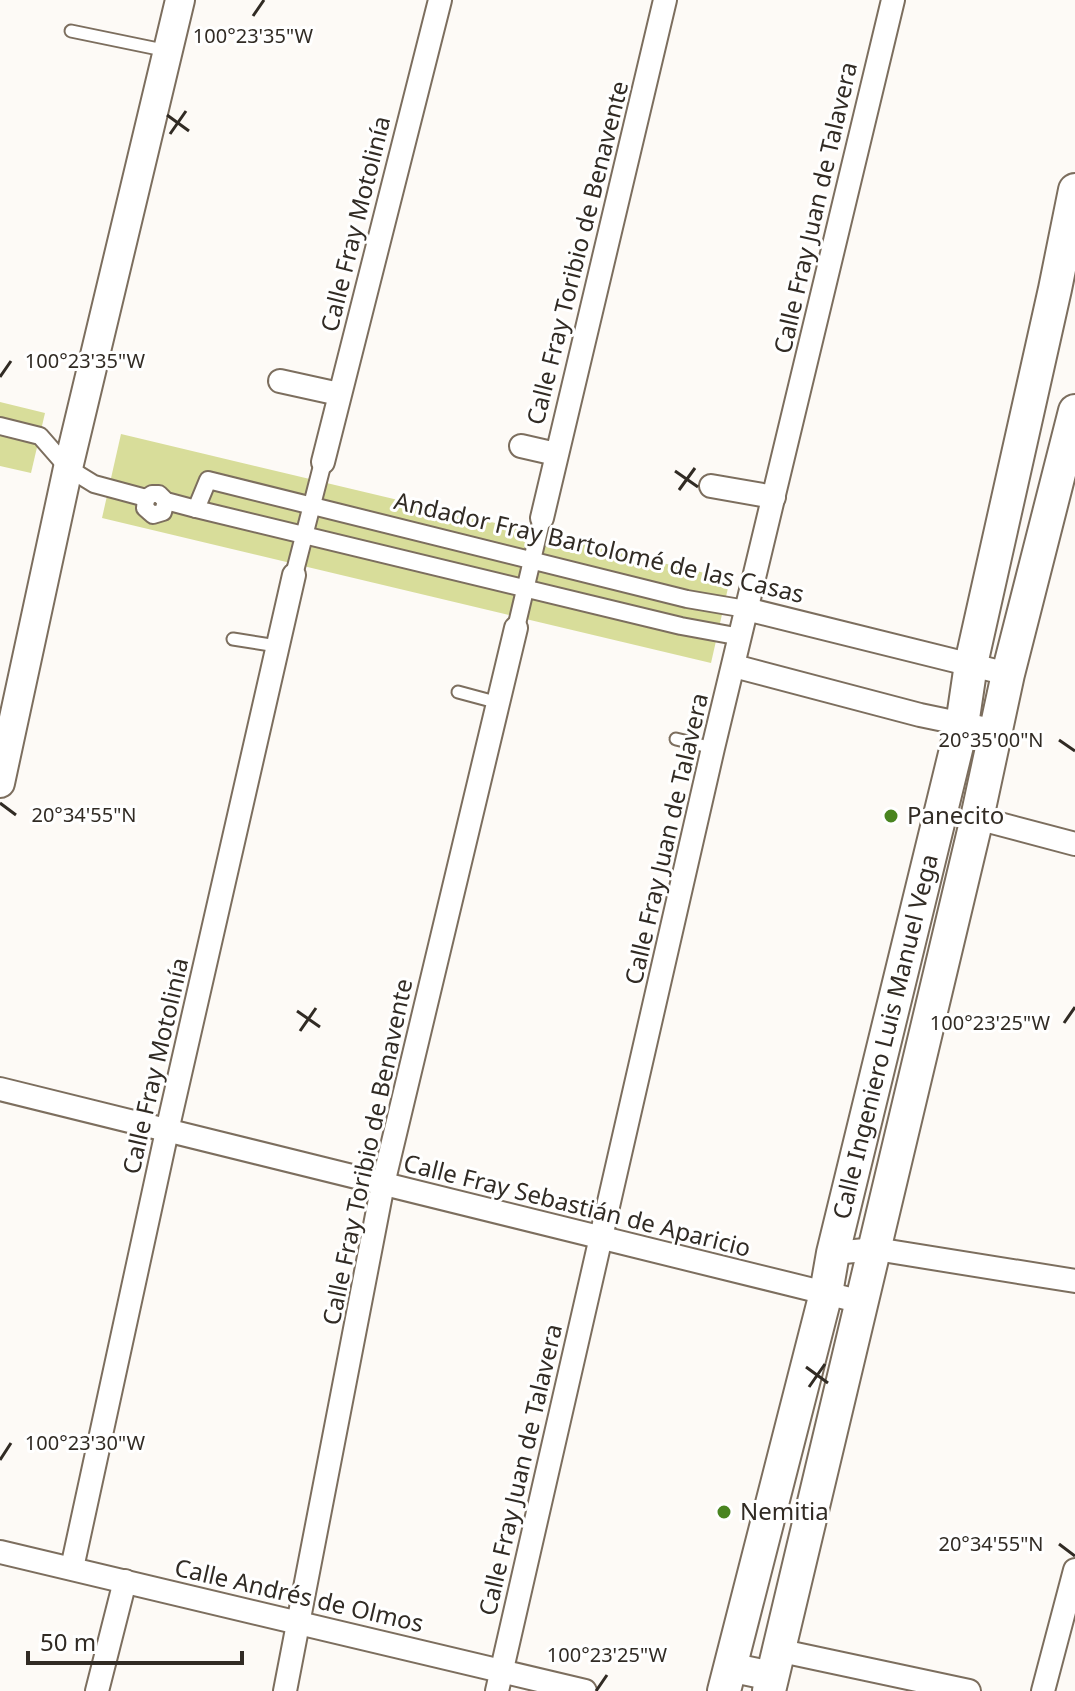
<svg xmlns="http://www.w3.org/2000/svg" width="1075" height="1691" font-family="'Noto Sans',sans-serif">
  <rect width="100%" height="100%" fill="#fdfaf6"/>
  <!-- green -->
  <g fill="#d8dd9a">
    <path d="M 0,402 L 45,413 L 31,473 L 0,466 Z"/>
    <path d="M 121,434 L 730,579 L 711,663 L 102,518 Z"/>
  </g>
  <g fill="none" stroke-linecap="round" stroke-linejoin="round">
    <!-- service casing -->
    <g stroke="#7c6e5e" stroke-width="15">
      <g id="service">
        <path d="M 71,31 L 168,51"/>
        <path d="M 233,639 L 277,646"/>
        <path d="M 458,692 L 499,703"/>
        <path d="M 676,739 L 713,748"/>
      </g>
    </g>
    <!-- pedestrian casing -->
    <g stroke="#7c6e5e" stroke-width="20">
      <g id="pedestrian">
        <path d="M 0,426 L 40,436 L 68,468 L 94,484 L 146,498 L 152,494 L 159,494 L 166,501 L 196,509 L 681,626 L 741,637"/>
        <path d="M 146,498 L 145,508 L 153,515 L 163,512 L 166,501"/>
        <path d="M 196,509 L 208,480 L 687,599 L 746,609"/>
        <path d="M 294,575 L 323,462"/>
        <path d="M 516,628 L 542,518"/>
      </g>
    </g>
    <!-- minor casing -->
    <g stroke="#7c6e5e" stroke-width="26">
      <g id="minor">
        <path d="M 280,381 L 339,394"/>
        <path d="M 521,446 L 556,454"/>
        <path d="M 323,462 L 440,0"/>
        <path d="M 711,486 L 774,497"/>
        <path d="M 542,518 L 665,0"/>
        <path d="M 746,609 L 1008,674"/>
        <path d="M 734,666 L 920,715 L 997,731"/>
        <path d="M 977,818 L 1075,844"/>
        <path d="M 0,1089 L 862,1302"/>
        <path d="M 833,1253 L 876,1249 L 1075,1281"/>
        <path d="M 0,1552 L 585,1691"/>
        <path d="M 72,1568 L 167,1131 L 294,575"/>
        <path d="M 777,1650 L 969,1691"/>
        <path d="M 97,1691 L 125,1581"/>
        <path d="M 285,1691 L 383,1184 L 516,628"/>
        <path d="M 497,1691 L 713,748 L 893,0"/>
        <path d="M 1043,1691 L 1075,1570"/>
      </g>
    </g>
    <!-- tertiary casing -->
    <g stroke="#7c6e5e" stroke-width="32">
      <g id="tertiary">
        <path d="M 0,783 L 68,468 L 180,0"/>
        <path d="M 729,1667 L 772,1676"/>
      </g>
    </g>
    <!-- secondary casing -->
    <g stroke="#7c6e5e" stroke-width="36">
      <g id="secondary">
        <path id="s1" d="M 724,1691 L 826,1293 L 833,1253 L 962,725 L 971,664 L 1055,289 L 1075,190"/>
        <path d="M 769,1691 L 977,818 L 1008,674 L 1075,411"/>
      </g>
    </g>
    <!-- service -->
    <use href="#service" stroke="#fff" stroke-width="11"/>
    <!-- pedestrian -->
    <use href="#pedestrian" stroke="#fff" stroke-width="16"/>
    <!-- minor -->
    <use href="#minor" stroke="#fff" stroke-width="22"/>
    <!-- tertiary -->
    <use href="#tertiary" stroke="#fff" stroke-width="28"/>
    <!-- secondary -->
    <use href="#secondary" stroke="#fff" stroke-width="32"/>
  </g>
  <!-- ticks -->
  <path fill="none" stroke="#312b24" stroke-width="3" d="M 253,16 L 264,0M 167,115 L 189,131M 170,134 L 186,111M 0,377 L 11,361M 675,471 L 698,487M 679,490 L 695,468M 1059,740 L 1075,751M 0,803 L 16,815M 297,1011 L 320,1027M 1064,1023 L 1075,1007M 300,1031 L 316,1008M 806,1367 L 828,1383M 809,1387 L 825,1364M 0,1460 L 11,1443M 1059,1544 L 1075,1556M 596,1691 L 607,1675"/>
  <!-- markers -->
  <g fill="#498420" stroke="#fff" stroke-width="3">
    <circle cx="891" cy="816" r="8"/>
    <circle cx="724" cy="1512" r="8"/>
  </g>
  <g text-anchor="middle" stroke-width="6" stroke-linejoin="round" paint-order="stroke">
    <!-- street labels -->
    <g font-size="24" fill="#312b24" stroke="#fff">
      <text transform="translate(816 208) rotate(-77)" y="8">Calle Fray Juan de Talavera</text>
      <text transform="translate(356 224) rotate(-76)" y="8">Calle Fray Motolinía</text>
      <text transform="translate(578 253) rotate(-76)" y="8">Calle Fray Toribio de Benavente</text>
      <text transform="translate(599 548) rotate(13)" y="8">Andador Fray Bartolomé de las Casas</text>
      <text transform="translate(667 839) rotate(-77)" y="8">Calle Fray Juan de Talavera</text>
      <text dy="8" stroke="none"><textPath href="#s1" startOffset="674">Calle Ingeniero Luis Manuel Vega</textPath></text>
      <text transform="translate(156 1066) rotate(-77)" y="8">Calle Fray Motolinía</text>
      <text transform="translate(368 1152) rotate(-78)" y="8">Calle Fray Toribio de Benavente</text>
      <text transform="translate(577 1206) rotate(14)" y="8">Calle Fray Sebastián de Aparicio</text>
      <text transform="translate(521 1470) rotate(-77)" y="8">Calle Fray Juan de Talavera</text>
      <text transform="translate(299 1596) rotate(13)" y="8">Calle Andrés de Olmos</text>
    </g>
    <!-- poi labels -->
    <g font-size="24" fill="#312b24" stroke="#fff" text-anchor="start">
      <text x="907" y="824">Panecito</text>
      <text x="740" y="1520">Nemitia</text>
    </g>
  </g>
  <g font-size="20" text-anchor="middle" fill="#312b24" stroke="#fff" stroke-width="6" stroke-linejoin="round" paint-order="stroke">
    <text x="253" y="43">100°23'35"W</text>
    <text x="85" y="368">100°23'35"W</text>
    <text x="991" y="747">20°35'00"N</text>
    <text x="84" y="822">20°34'55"N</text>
    <text x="990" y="1030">100°23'25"W</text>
    <text x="85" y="1450">100°23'30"W</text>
    <text x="991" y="1551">20°34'55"N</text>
    <text x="607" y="1662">100°23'25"W</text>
  </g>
  <!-- scale -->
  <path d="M28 1651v12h214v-12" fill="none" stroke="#312b24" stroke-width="4"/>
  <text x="40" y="1651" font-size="24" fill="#312b24" stroke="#ffffff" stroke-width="6" paint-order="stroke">50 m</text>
</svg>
